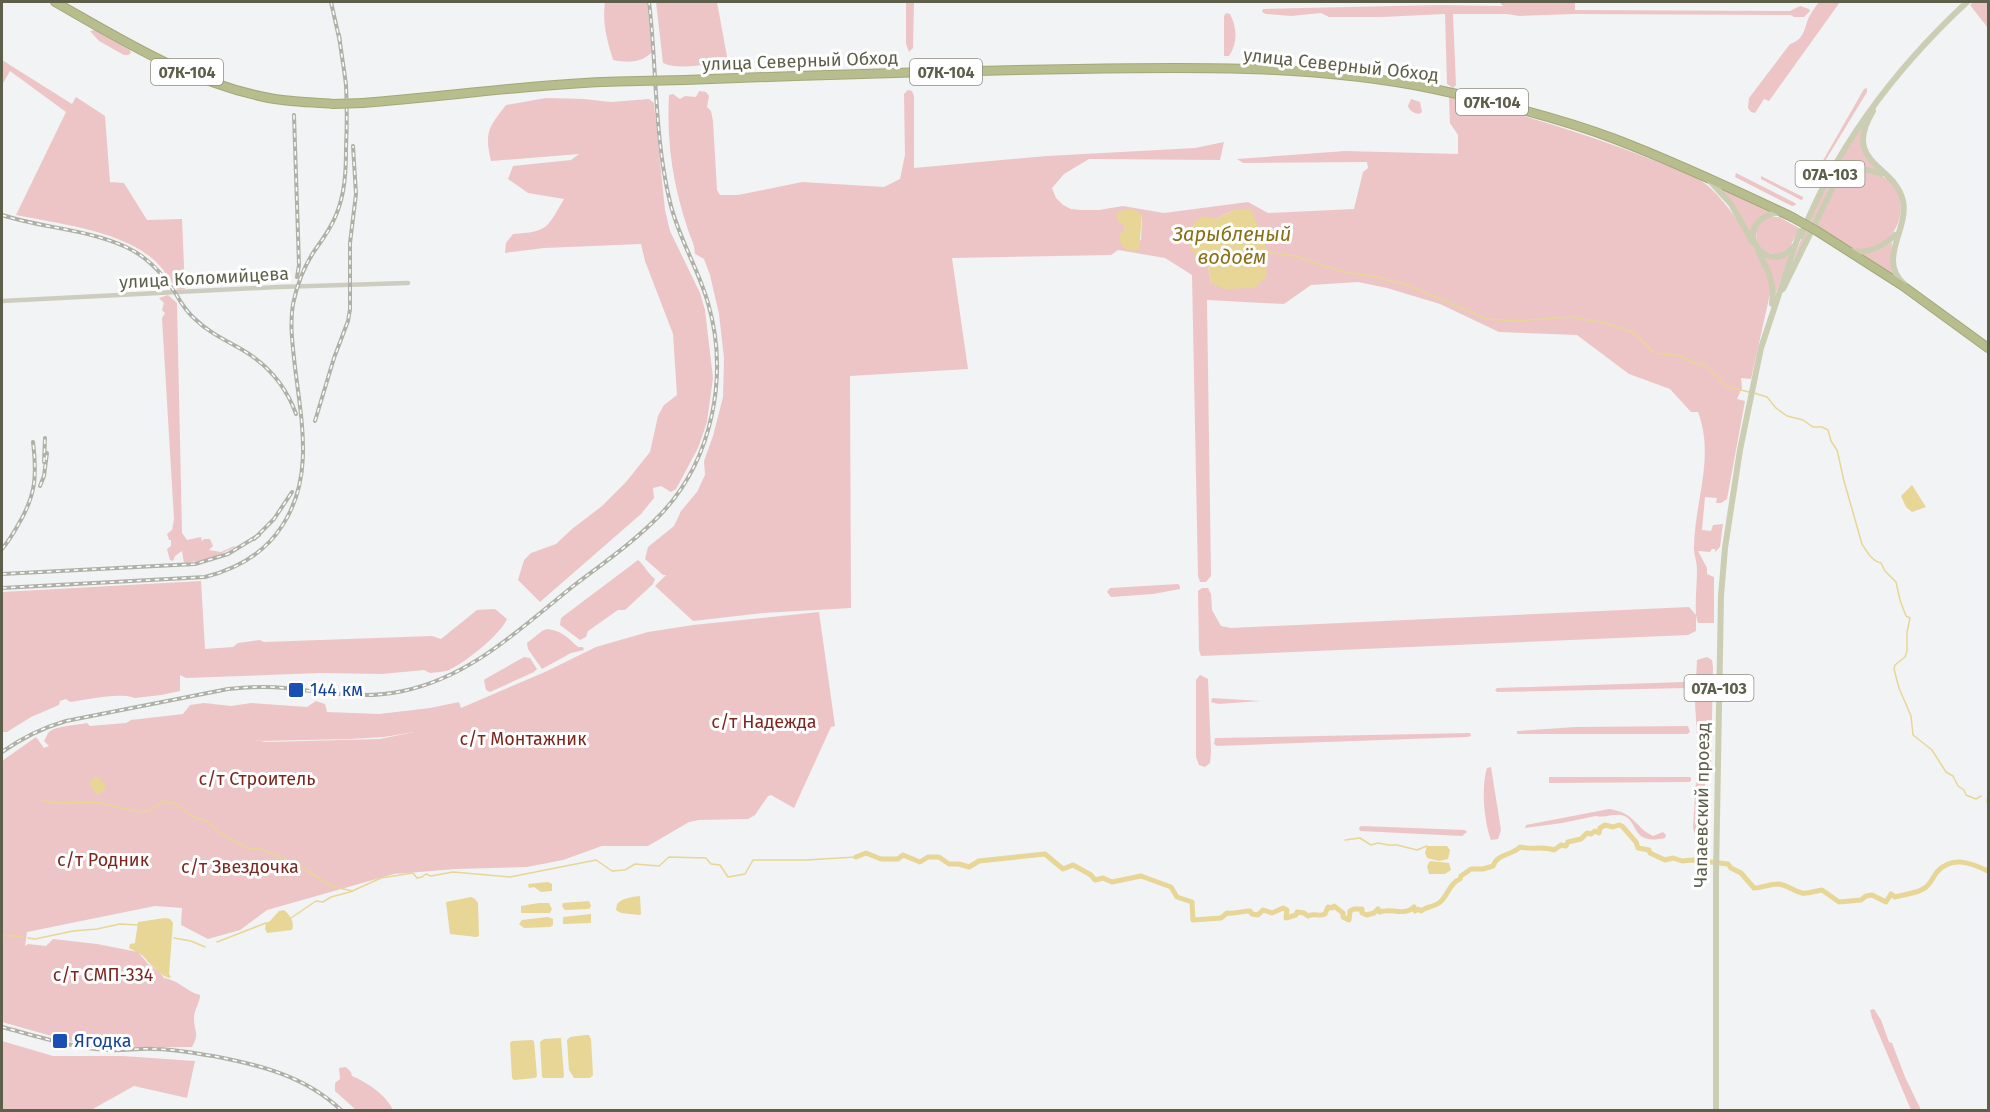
<svg xmlns="http://www.w3.org/2000/svg" width="1990" height="1112" font-family="'Fira Sans',sans-serif">
  <rect width="100%" height="100%" fill="#f2f3f4"/>
  <!-- green -->
  <g fill="#edc5c7" fill-rule="evenodd">
    <path d="M 605,2 L 647,2 L 652,52 C 642,63 627,63 613,60 C 607,41 602,22 605,2 Z"/>
    <path d="M 656,2 L 717,2 L 728,62 C 709,63 680,71 663,63 Z"/>
    <path d="M 906,2 L 914,2 L 913,48 L 909,52 L 906,44 Z"/>
    <path d="M 1499,2 L 1575,2 L 1575,10 L 1790,11 L 1800,6 L 1809,9 L 1810,11 L 1804,17 L 1794,17 L 1791,15 L 1574,14 L 1520,16 L 1506,14 L 1453,14 L 1456,85 L 1453,88 L 1447,84 L 1445,14 L 1382,17 L 1329,17 L 1321,13 L 1291,16 L 1266,14 L 1262,12 L 1263,9 L 1439,5 L 1503,6 Z"/>
    <path d="M 1819,2 L 1840,2 L 1769,101 L 1764,99 L 1755,113 L 1751,112 L 1748,108 L 1749,98 L 1790,44 C 1806,39 1804,26 1810,15 C 1813,10 1816,6 1819,2 Z"/>
    <path d="M 1974,2 L 1988,2 L 1988,28 L 1970,5 Z"/>
    <path d="M 1226,13 L 1230,14 C 1237,27 1238,43 1229,56 L 1224,56 L 1224,16 Z"/>
    <path d="M 95,30 L 130,50 L 131,53 L 128,55 L 124,55 L 99,41 L 90,31 Z"/>
    <path d="M 2,60 L 72,104 L 76,97 L 105,116 L 110,182 L 124,183 L 147,220 L 182,219 L 185,289 L 177,290 C 171,281 165,271 158,264 C 127,231 59,224 16,215 L 66,112 L 10,71 L 2,85 Z"/>
    <path d="M 1867,88 L 1867,92 L 1822,166 L 1821,164 L 1864,89 Z"/>
    <path d="M 908,90 L 912,91 L 914,96 L 914,168 L 1047,156 L 1195,148 L 1224,142 L 1220,160 L 1089,159 L 1064,174 L 1052,188 L 1056,198 L 1063,205 L 1071,209 L 1081,210 L 1099,210 L 1123,206 L 1164,213 L 1248,202 L 1268,213 L 1354,209 L 1363,172 L 1368,168 L 1367,162 L 1243,163 L 1237,159 L 1345,151 L 1458,154 L 1458,135 L 1450,123 L 1449,97 L 1452,96 C 1520,114 1587,134 1653,160 C 1670,167 1692,173 1707,185 C 1727,201 1763,254 1769,280 C 1770,284 1770,289 1770,294 L 1751,379 L 1741,378 L 1742,388 L 1737,399 L 1745,401 L 1727,499 L 1721,503 L 1716,503 L 1717,498 L 1705,497 L 1702,530 L 1711,531 L 1713,525 L 1723,524 L 1720,547 L 1715,552 L 1715,549 L 1712,549 L 1710,552 L 1698,551 L 1707,568 L 1707,574 L 1714,577 L 1714,623 L 1698,623 L 1696,616 L 1696,631 L 1688,635 L 1201,656 L 1199,650 L 1198,591 L 1202,588 L 1208,588 L 1211,594 L 1212,610 L 1221,626 L 1231,628 L 1689,607 L 1696,615 C 1695,600 1697,584 1697,569 C 1697,561 1693,553 1694,546 C 1695,500 1715,457 1698,412 L 1691,412 L 1670,389 L 1629,374 L 1577,335 L 1499,332 L 1440,304 L 1387,288 L 1358,282 L 1311,285 L 1284,304 L 1207,300 L 1211,576 L 1206,582 L 1200,582 L 1198,576 L 1192,275 L 1165,258 L 1118,250 L 1111,255 L 952,258 L 968,369 L 850,376 L 851,608 L 763,613 L 693,621 L 655,586 L 666,575 L 663,575 L 645,559 L 648,547 L 674,526 L 681,511 L 697,492 L 705,475 L 704,461 L 713,436 L 723,397 L 724,358 L 719,314 L 710,275 L 704,259 L 695,254 L 694,246 C 675,197 666,148 669,95 L 673,94 L 680,99 L 685,96 L 696,97 L 699,91 L 706,92 L 709,96 L 707,107 L 711,111 L 713,121 L 717,190 L 720,195 L 738,195 L 802,182 L 884,187 L 900,179 L 905,155 L 904,94 ZM 1234,210 L 1211,283 L 1208,266 L 1216,219 ZM 1142,215 L 1141,239 L 1139,242 L 1125,229 L 1124,225 Z"/>
    <path d="M 546,98 L 584,99 L 611,102 L 649,99 L 654,103 L 665,210 L 670,231 L 700,293 L 705,310 L 713,378 L 707,422 L 698,448 L 676,489 L 671,492 L 661,486 L 653,488 L 654,498 L 641,514 L 540,602 L 518,580 L 524,560 L 531,553 L 556,544 L 572,529 L 602,506 L 626,482 L 650,452 L 658,416 L 664,405 L 677,395 L 673,334 L 645,261 L 641,244 L 544,248 L 505,253 L 506,243 L 513,234 C 548,232 547,228 564,199 L 528,193 L 508,179 L 513,166 L 571,160 L 579,154 L 491,161 C 484,132 489,127 506,105 Z"/>
    <path d="M 1411,99 L 1420,102 L 1422,112 L 1419,114 C 1413,113 1410,111 1408,106 Z"/>
    <path d="M 1870,112 L 1863,145 L 1879,171 L 1841,174 L 1784,286 L 1804,231 L 1835,167 Z"/>
    <path d="M 1858,171 C 1867,173 1877,173 1885,178 C 1918,200 1895,256 1856,249 C 1842,246 1827,234 1815,226 L 1831,192 L 1843,176 Z"/>
    <path d="M 1736,173 L 1795,203 L 1796,205 L 1792,206 L 1735,177 Z"/>
    <path d="M 1761,176 L 1803,197 L 1803,199 L 1801,200 L 1761,179 Z"/>
    <path d="M 1721,189 L 1724,189 L 1770,212 L 1757,220 L 1751,235 Z"/>
    <path d="M 1769,217 L 1779,217 L 1799,228 L 1789,249 L 1777,255 L 1762,251 L 1757,244 L 1756,230 L 1758,225 Z"/>
    <path d="M 1892,242 L 1891,261 L 1897,279 L 1858,254 C 1872,254 1881,250 1892,242 Z"/>
    <path d="M 1791,251 L 1774,298 L 1762,255 L 1771,258 Z"/>
    <path d="M 168,295 L 177,303 L 182,533 L 187,540 L 201,537 L 202,541 L 204,539 L 210,539 L 213,546 L 209,550 L 221,552 L 234,546 L 235,547 L 210,559 L 184,563 L 182,551 L 175,556 L 173,561 L 170,560 L 167,549 L 171,546 L 171,540 L 169,540 L 167,534 L 172,530 L 174,519 L 162,318 L 165,313 L 162,310 L 164,303 L 159,298 Z"/>
    <path d="M 638,560 C 645,566 648,574 655,579 L 653,584 L 625,610 L 618,610 L 588,631 L 586,637 L 580,640 L 560,625 L 561,618 Z"/>
    <path d="M 201,581 L 205,649 L 233,647 L 238,643 L 260,640 L 264,642 L 432,636 L 441,639 L 477,610 L 495,609 L 507,619 C 500,635 466,662 449,670 C 444,672 436,672 430,673 L 424,670 L 382,674 L 321,673 L 186,678 L 180,675 L 180,691 L 161,695 L 135,698 C 119,692 88,700 70,702 L 66,699 L 60,701 L 59,705 L 31,717 L 7,732 L 2,732 L 2,592 Z"/>
    <path d="M 1178,584 L 1180,586 L 1180,589 L 1153,594 L 1111,597 L 1107,592 L 1110,588 Z"/>
    <path d="M 819,612 L 835,726 L 831,727 L 794,808 L 771,795 L 768,796 L 755,815 L 748,819 L 699,820 L 689,822 L 648,846 L 602,846 L 563,860 L 527,867 L 456,869 L 394,874 L 267,910 L 240,930 L 208,939 L 181,925 L 182,908 L 155,906 L 27,932 L 25,946 L 28,944 L 46,946 L 53,939 L 97,944 L 138,952 L 148,964 L 159,971 L 164,978 C 177,979 187,992 200,995 C 200,1003 194,1010 194,1018 C 194,1032 200,1033 192,1047 L 106,1048 L 87,1046 L 2,1022 L 2,761 L 36,737 L 44,748 L 49,746 L 44,741 C 46,738 47,734 49,732 C 55,726 78,725 87,723 L 90,726 L 126,723 L 131,720 L 183,714 L 190,705 L 204,703 L 231,706 L 251,703 L 307,707 L 316,701 L 325,704 L 327,712 L 379,714 L 430,708 L 459,702 L 461,708 L 545,672 L 596,647 L 648,632 L 693,625 ZM 208,732 L 261,741 L 350,739 L 384,737 L 414,732 L 380,739 L 266,742 Z"/>
    <path d="M 547,629 C 561,630 568,638 578,647 L 583,647 L 584,650 L 571,653 L 542,669 L 528,649 L 527,643 L 542,631 Z"/>
    <path d="M 524,657 L 530,658 L 537,669 L 534,672 L 490,692 L 486,690 L 484,680 L 487,678 Z"/>
    <path d="M 1707,657 L 1712,660 L 1713,667 L 1711,766 L 1706,775 L 1700,835 L 1695,835 L 1693,828 L 1698,751 L 1695,703 L 1697,660 Z"/>
    <path d="M 1200,675 L 1208,679 L 1211,752 L 1210,763 L 1205,767 L 1199,765 L 1196,757 L 1196,680 Z"/>
    <path d="M 1684,682 L 1688,685 L 1688,688 L 1497,692 L 1495,690 L 1497,688 Z"/>
    <path d="M 1212,698 L 1261,701 L 1219,704 L 1211,702 Z"/>
    <path d="M 1688,726 L 1690,732 L 1687,734 L 1517,734 L 1517,731 L 1576,727 Z"/>
    <path d="M 1470,733 L 1471,736 L 1467,737 L 1217,746 L 1214,744 L 1215,738 Z"/>
    <path d="M 1491,767 L 1501,830 L 1498,839 L 1491,840 C 1484,822 1481,787 1487,768 Z"/>
    <path d="M 1549,777 L 1690,777 L 1691,778 L 1691,781 L 1689,782 L 1549,783 Z"/>
    <path d="M 1609,809 C 1636,813 1633,826 1653,836 L 1663,832 L 1666,835 L 1665,838 C 1629,846 1640,819 1621,815 C 1613,814 1605,818 1596,816 L 1562,823 L 1525,828 L 1526,825 Z"/>
    <path d="M 1361,826 L 1465,830 L 1467,832 L 1462,836 L 1360,831 L 1359,828 Z"/>
    <path d="M 1874,1009 L 1881,1020 L 1889,1042 L 1892,1043 L 1905,1077 L 1921,1110 L 1911,1110 L 1872,1018 L 1870,1010 Z"/>
    <path d="M 2,1041 L 53,1056 L 123,1056 L 195,1061 L 187,1098 L 134,1086 L 91,1110 L 2,1110 Z"/>
    <path d="M 346,1067 L 351,1072 L 352,1076 C 367,1082 387,1096 393,1110 L 356,1110 L 335,1091 L 335,1083 L 340,1079 L 339,1068 Z"/>
  </g>
  <!-- water -->
  <g fill="#e7d696">
    <path d="M 1134,209 L 1142,215 L 1139,250 C 1126,252 1121,248 1119,236 L 1125,229 L 1124,225 L 1120,223 L 1116,217 L 1119,211 Z"/>
    <path d="M 1251,209 L 1268,252 L 1266,277 L 1255,288 L 1225,289 L 1211,283 L 1208,266 C 1188,250 1176,233 1203,216 L 1216,219 L 1234,210 Z"/>
    <path d="M 1912,485 L 1926,507 L 1912,512 L 1906,507 L 1901,496 Z"/>
    <path d="M 95,777 L 98,777 L 105,784 L 105,789 L 99,794 L 97,794 L 91,787 L 90,782 Z"/>
    <path d="M 1427,846 L 1447,846 L 1450,850 L 1448,859 L 1439,861 L 1427,858 L 1425,853 Z"/>
    <path d="M 1430,861 L 1449,863 L 1451,870 L 1445,874 L 1429,874 L 1427,866 Z"/>
    <path d="M 548,882 L 552,884 L 552,891 L 541,892 L 534,887 L 529,888 L 528,884 Z"/>
    <path d="M 640,896 L 641,914 L 640,915 L 621,913 L 616,910 L 617,904 C 623,898 631,897 640,896 Z"/>
    <path d="M 471,897 L 475,899 L 478,903 L 479,936 L 476,937 L 450,934 L 446,902 Z"/>
    <path d="M 589,901 L 591,906 L 589,909 L 565,910 L 562,906 L 563,903 Z"/>
    <path d="M 539,903 L 549,903 L 552,909 L 550,913 L 521,913 L 521,906 Z"/>
    <path d="M 284,910 C 290,915 295,922 292,930 L 267,933 L 265,929 L 266,923 L 270,921 L 279,911 Z"/>
    <path d="M 591,914 L 591,923 L 563,924 L 563,917 Z"/>
    <path d="M 548,917 L 553,919 L 553,925 L 550,927 L 524,928 L 519,924 L 522,920 Z"/>
    <path d="M 165,918 L 170,919 L 173,923 L 169,974 L 171,977 L 169,978 L 164,976 L 149,963 L 142,955 L 129,948 L 130,944 L 135,943 L 138,922 Z"/>
    <path d="M 586,1035 L 589,1035 L 591,1039 L 593,1075 L 590,1078 L 574,1078 L 569,1070 L 567,1040 L 570,1037 Z"/>
    <path d="M 561,1038 L 564,1076 L 563,1078 L 543,1078 L 542,1076 L 540,1042 L 544,1039 Z"/>
    <path d="M 532,1040 L 534,1041 L 537,1076 L 535,1078 L 514,1080 L 512,1078 L 510,1043 L 512,1041 Z"/>
  </g>
  <g fill="none" stroke-linecap="round" stroke-linejoin="round">
    <!-- stream -->
    <g stroke="#e7d696" stroke-width="1.5">
      <path d="M 1268,252 L 1295,256 L 1324,266 L 1350,273 L 1373,276 L 1407,285 L 1487,319 L 1516,321 L 1571,317 L 1606,323 L 1634,333 L 1654,353 L 1680,356 L 1691,362 L 1706,366 L 1728,387 L 1749,392"/>
      <path d="M 1754,393 L 1767,397 L 1776,408 L 1787,416 L 1803,420 L 1813,427 L 1822,427 L 1828,430 L 1831,441 L 1837,450 L 1844,481 L 1862,544 C 1867,552 1872,561 1881,563 L 1885,571 L 1896,582 L 1900,600 L 1906,616 L 1910,618 L 1907,632 L 1907,651 L 1905,657 L 1895,665 L 1894,669 L 1899,688 L 1911,716 L 1913,735 L 1932,750 L 1946,772 L 1953,776 L 1958,786 L 1964,790 L 1966,795 L 1976,799 L 1981,796"/>
      <path d="M 43,800 L 55,803 L 96,802 L 141,812 L 149,811 L 163,801 L 176,804 L 193,817 L 207,821 L 220,833 L 248,848 L 260,849 L 273,854 L 303,868 L 331,886 L 352,891"/>
      <path d="M 1987,800 L 1988,806"/>
      <path d="M 1345,840 L 1360,838 L 1371,845 L 1378,843 L 1389,845 L 1397,845 L 1417,850 L 1427,846"/>
      <path d="M 291,918 L 316,901 L 323,902 L 331,897 L 350,892 L 381,878 L 413,873 L 417,878 L 422,877 L 426,874 L 431,876 L 453,872 L 510,877 L 596,860 L 612,871 L 625,870 L 635,864 L 659,866 L 669,857 L 706,858 L 711,864 L 720,865 L 728,877 L 745,874 L 753,860 L 806,860 L 856,857"/>
      <path d="M 2,935 L 23,937"/>
      <path d="M 28,938 L 35,939 L 73,931 L 97,929 L 120,924 L 139,925"/>
      <path d="M 174,938 L 191,941 L 205,947"/>
      <path d="M 217,942 L 266,923"/>
    </g>
    <!-- river -->
    <path stroke="#e7d696" stroke-width="5" d="M 856,857 L 866,853 L 881,859 L 898,859 L 903,855 L 920,862 L 928,857 L 939,857 L 949,864 L 959,864 L 969,867 L 979,861 L 1045,854 L 1063,869 L 1073,865 L 1091,875 L 1095,880 L 1103,878 L 1112,882 L 1141,876 L 1171,887 L 1177,897 L 1192,902 L 1193,920 L 1221,918 L 1227,913 C 1237,914 1241,911 1250,911 L 1252,914 L 1258,915 L 1263,910 L 1272,913 L 1283,908 L 1287,910 L 1286,918 L 1296,915 L 1297,912 L 1304,913 L 1308,916 C 1315,913 1319,917 1325,914 L 1328,907 L 1332,908 L 1334,906 L 1343,913 L 1343,917 L 1349,920 L 1350,911 L 1354,909 L 1362,909 L 1362,913 L 1367,915 L 1374,913 L 1378,909 L 1380,912 C 1390,907 1404,917 1414,907 L 1415,911 L 1418,909 L 1421,911 C 1426,907 1433,907 1439,903 C 1448,897 1449,883 1460,879 L 1461,876 L 1471,869 L 1483,869 L 1493,866 C 1498,853 1511,856 1520,847 C 1533,850 1541,846 1554,850 L 1561,845 L 1566,846 L 1568,842 L 1581,839 L 1587,833 L 1591,834 L 1595,831 L 1599,833 L 1600,828 L 1605,825 L 1613,827 L 1619,825 L 1622,826 L 1636,842 L 1638,848 L 1649,850 L 1650,853 L 1665,860 L 1673,858 L 1682,861 L 1693,860 L 1728,864 L 1731,868 L 1741,873 L 1754,888 C 1762,888 1769,884 1778,884 C 1788,885 1793,891 1802,893 C 1807,894 1816,891 1822,890 L 1839,902 L 1861,900 L 1866,896 L 1872,895 L 1886,902 L 1891,894 L 1895,897 C 1904,894 1918,894 1926,887 C 1931,883 1933,877 1937,872 C 1952,855 1971,863 1988,871"/>
    <!-- highway casing -->
    <g stroke="#a4a879" stroke-width="10">
      <g id="highway">
        <path d="M 55,2 C 122,40 187,81 264,97 C 287,102 310,102 333,104"/>
        <path d="M 685,80 C 816,75 946,71 1077,69 C 1197,67 1317,65 1434,89 C 1495,102 1557,117 1615,139 C 1675,162 1733,189 1792,217"/>
        <path d="M 363,103 C 454,96 546,82 638,81"/>
        <path d="M 1817,231 L 1903,286 L 1988,348"/>
      </g>
    </g>
    <!-- minor -->
    <path stroke="#cdcdbf" stroke-width="4.5" d="M 2,301 L 278,287 L 408,283"/>
    <!-- major -->
    <g stroke="#ccceb4" stroke-width="6">
      <path d="M 1873,111 C 1841,164 1895,164 1903,201 C 1909,229 1877,260 1904,284"/>
      <path d="M 1709,180 L 1731,204 L 1753,243"/>
      <path d="M 1780,212 C 1775,213 1768,215 1763,218 C 1736,236 1770,275 1793,247"/>
      <path d="M 1801,236 C 1837,145 1896,68 1967,2"/>
      <path d="M 1850,251 C 1868,254 1882,248 1895,235"/>
      <path d="M 1758,252 C 1768,269 1775,283 1772,304"/>
      <path d="M 1783,289 L 1836,181 C 1848,168 1865,167 1881,174"/>
      <path d="M 1716,1110 L 1716,875 L 1721,596 L 1725,548 L 1740,450 L 1761,348 L 1800,231"/>
    </g>
    <!-- highway -->
    <use href="#highway" stroke="#b8bd8e" stroke-width="8"/>
    <!-- rail casing -->
    <g stroke="#afb1a8" stroke-width="4">
      <g id="rail">
        <path d="M 331,2 L 340,42"/>
        <path d="M 294,115 L 299,265 L 297,277"/>
        <path d="M 2,215 C 42,228 87,229 126,247 C 148,257 163,274 176,294 C 181,303 187,312 195,319 C 208,332 225,340 241,349 C 267,364 286,386 296,414"/>
        <path d="M 315,421 L 334,358 L 348,321 L 350,309 L 350,243 L 356,194 L 353,146"/>
        <path d="M 44,462 L 45,438"/>
        <path d="M 40,486 L 44,476 L 47,453"/>
        <path d="M 254,539 L 274,519 L 292,492"/>
        <path d="M 2,549 C 8,542 13,534 18,525 C 36,495 37,476 33,442"/>
        <path d="M 2,574 L 195,564 L 228,554 L 259,535"/>
        <path d="M 2,588 L 205,577 C 236,569 264,554 282,526 C 316,475 300,416 294,358 C 292,340 290,322 293,304 C 297,285 304,266 315,250 C 323,239 331,228 336,215 C 345,194 346,171 346,148 C 347,127 347,106 346,85 C 344,68 341,52 339,35"/>
        <path d="M 2,752 C 22,738 42,728 66,721 L 228,689 C 247,687 266,686 285,688 C 324,692 363,700 403,691 C 470,677 520,629 572,587 C 602,564 634,542 660,515 C 713,460 729,375 708,303 C 698,268 678,237 670,202 C 654,136 657,68 649,2"/>
        <path d="M 2,1027 C 36,1036 73,1048 108,1050 C 124,1051 139,1048 154,1049 C 174,1049 193,1053 213,1056 C 260,1065 305,1076 341,1110"/>
      </g>
    </g>
    <!-- rail -->
    <use href="#rail" stroke="#fff" stroke-width="1.5" stroke-dasharray="4.5" stroke-linecap="butt"/>
    <!-- highway-bridge casing -->
    <g stroke="#a4a879" stroke-width="10" stroke-linecap="butt">
      <g id="highway-bridge">
        <path d="M 638,81 L 685,80"/>
        <path d="M 333,104 L 363,103"/>
        <path d="M 1792,217 L 1817,231"/>
      </g>
    </g>
    <!-- highway-bridge -->
    <use href="#highway-bridge" stroke="#b8bd8e" stroke-width="8"/>
  </g>
  <!-- markers -->
  <g fill="#1a4fb4" stroke="#fff" stroke-width="2">
    <rect x="288" y="682" width="16" height="16" rx="3"/>
    <rect x="52" y="1033" width="16" height="16" rx="3"/>
  </g>
  <g text-anchor="middle" stroke-width="6" stroke-linejoin="round" paint-order="stroke">
    <!-- shield labels -->
    <g fill="#fff" stroke="#8e8f81" stroke-width="1.5">
      <rect x="151" y="59" width="72" height="26" rx="4.5"/>
      <rect x="910" y="59" width="72" height="26" rx="4.5"/>
      <rect x="1456" y="89" width="72" height="26" rx="4.5"/>
      <rect x="1795.5" y="161" width="69" height="26" rx="4.5"/>
      <rect x="1684.5" y="675" width="69" height="26" rx="4.5"/>
    </g>
    <g font-size="16" font-weight="bold" fill="#5e5f4b">
      <text x="187" y="78">07К-104</text>
      <text x="946" y="78">07К-104</text>
      <text x="1492" y="108">07К-104</text>
      <text x="1830" y="180">07А-103</text>
      <text x="1719" y="694">07А-103</text>
    </g>
    <!-- street labels -->
    <g font-size="18" fill="#5e5f4b" stroke="#fff">
      <text transform="translate(800 61) rotate(-2)" y="6">улица Северный Обход</text>
      <text transform="translate(1341 65) rotate(6)" y="6">улица Северный Обход</text>
      <text transform="translate(204 278) rotate(-3)" y="6">улица Коломийцева</text>
      <text transform="translate(1702 805) rotate(-89)" y="6">Чапаевский проезд</text>
    </g>
    <!-- transit labels -->
    <g font-size="18" fill="#164399" stroke="#fff" text-anchor="start">
      <text x="310" y="696">144 км</text>
      <text x="74" y="1047">Ягодка</text>
    </g>
    <!-- park labels -->
    <g font-size="18" fill="#7d261f" stroke="#fff">
      <text x="764" y="728">с/т Надежда</text>
      <text x="523" y="745">с/т Монтажник</text>
      <text x="257" y="785">с/т Строитель</text>
      <text x="103" y="866">с/т Родник</text>
      <text x="240" y="873">с/т Звездочка</text>
      <text x="103" y="981">с/т СМП-334</text>
    </g>
    <!-- water labels -->
    <g font-size="20" font-style="italic" fill="#887016" stroke="#fff">
      <text x="1232" y="241">Зарыбленый<tspan x="1232" dy="23">водоём</tspan></text>
    </g>
  </g>
  <!-- border -->
  <rect width="1990" height="1112" fill="none" stroke="#5e5f4b" stroke-width="6"/>
</svg>
